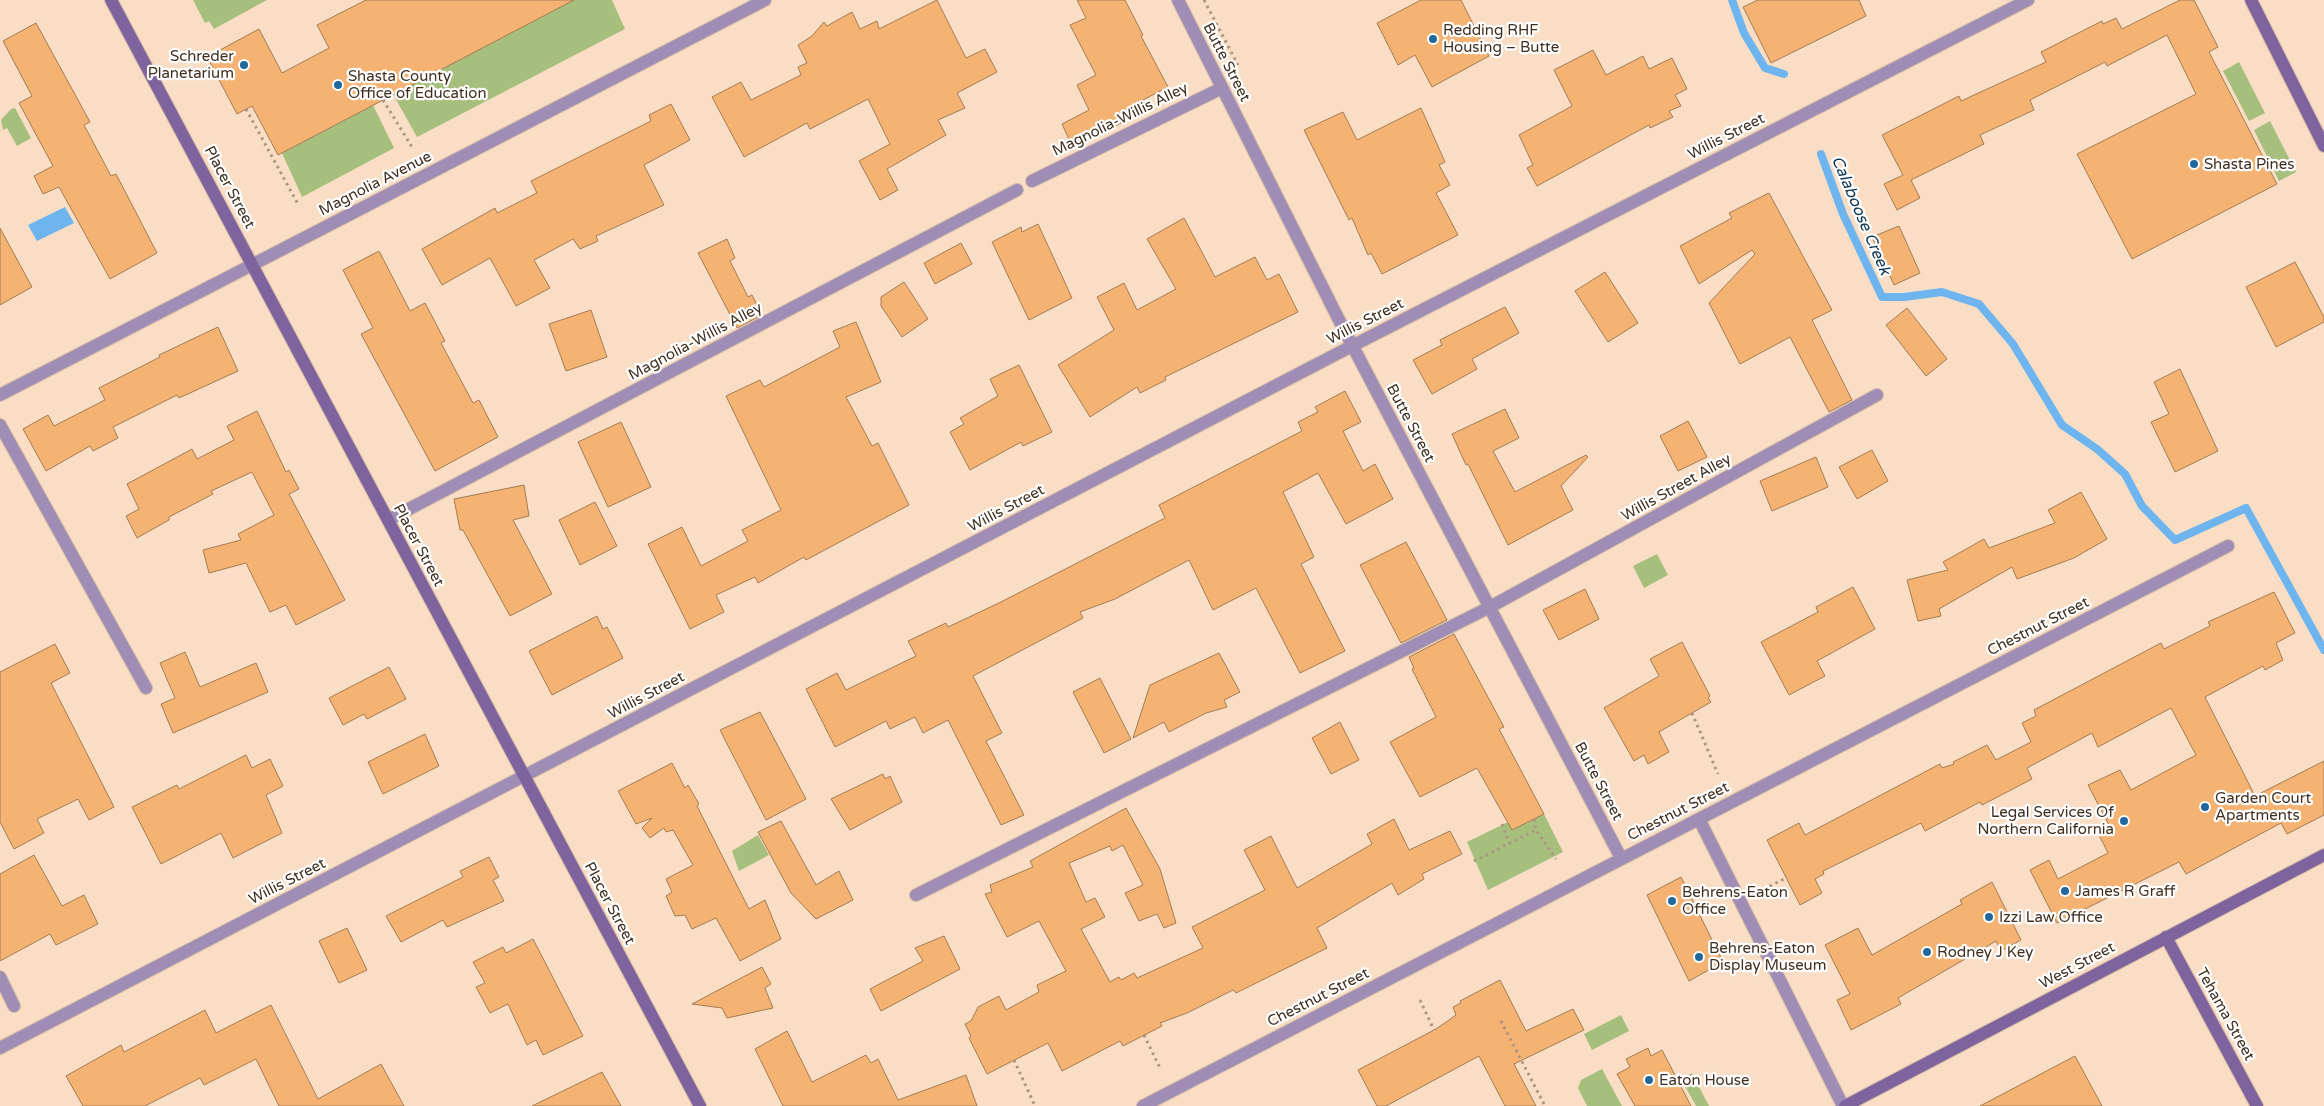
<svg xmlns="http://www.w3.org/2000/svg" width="2324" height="1106" font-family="'Varela Round',sans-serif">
  <rect width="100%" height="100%" fill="#f9dec5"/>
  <!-- green -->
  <g fill="#a7bf7d">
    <path d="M 193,0 L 267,0 L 214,29 L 209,21 L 205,23 Z"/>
    <path d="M 574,0 L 612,0 L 625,29 L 417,137 L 393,94 Z"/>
    <path d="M 2239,62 L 2265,113 L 2249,121 L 2223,71 Z"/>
    <path d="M 373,105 L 394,148 L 302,197 L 282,153 Z"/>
    <path d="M 15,108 L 31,138 L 17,146 L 7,128 L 3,130 L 1,120 L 11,109 Z"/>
    <path d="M 2270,121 L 2296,172 L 2279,181 L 2254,130 Z"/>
    <path d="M 1657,554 L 1668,575 L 1644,588 L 1633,566 Z"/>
    <path d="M 1544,814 L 1563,852 L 1488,890 L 1467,842 L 1508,822 L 1512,830 Z"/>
    <path d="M 758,835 L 769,855 L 739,871 L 732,851 Z"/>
    <path d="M 1621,1015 L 1629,1031 L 1592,1050 L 1584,1034 Z"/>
    <path d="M 1602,1069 L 1622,1106 L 1587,1106 L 1578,1088 L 1581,1080 Z"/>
    <path d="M 1692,1073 L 1709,1106 L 1696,1106 L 1681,1079 Z"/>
  </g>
  <!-- water -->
  <path fill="#6eb5ef" d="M 65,207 L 74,223 L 37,241 L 28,225 Z"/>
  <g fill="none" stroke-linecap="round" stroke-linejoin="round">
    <!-- stream -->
    <g stroke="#6eb5ef" stroke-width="8">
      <path d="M 1732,0 L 1744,33 L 1765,68 L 1784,74"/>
      <path d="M 1821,154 L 1843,214 L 1882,297 L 1904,297 L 1942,292 L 1979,304 L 2013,344 L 2062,425 L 2097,449 L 2125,474 L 2142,506 L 2175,540 L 2246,508 L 2324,650"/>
    </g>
  </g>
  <!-- building -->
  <g fill="#f4b372" stroke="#a47c54">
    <path d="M 366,0 L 574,0 L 278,155 L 252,106 L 237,114 L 207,57 L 259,29 L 282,73 L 329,48 L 317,25 Z"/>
    <path d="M 937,0 L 966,58 L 985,49 L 997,72 L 957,93 L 965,108 L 938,120 L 946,135 L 887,169 L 898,190 L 880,200 L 859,161 L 890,144 L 868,99 L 810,129 L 807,123 L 744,157 L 712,97 L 741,82 L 751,100 L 801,75 L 798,67 L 807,63 L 798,45 L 812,36 L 824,22 L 827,26 L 852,12 L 860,29 L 877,21 L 879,29 Z"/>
    <path d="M 1077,0 L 1125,0 L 1143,35 L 1141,36 L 1168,87 L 1137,103 L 1142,112 L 1073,148 L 1062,124 L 1089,110 L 1077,85 L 1096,75 L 1070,25 L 1086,18 Z"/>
    <path d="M 1421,0 L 1461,0 L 1489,56 L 1432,87 L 1415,55 L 1398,65 L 1377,23 Z"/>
    <path d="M 1758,0 L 1859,0 L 1866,16 L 1771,63 L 1743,7 Z"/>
    <path d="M 2180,0 L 2194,0 L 2218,47 L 2209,52 L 2277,184 L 2132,259 L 2077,154 L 2196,94 L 2167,35 L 2107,66 L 2105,62 L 2030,100 L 2034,110 L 1980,135 L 1984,144 L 1911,180 L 1920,198 L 1897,210 L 1884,184 L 1903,175 L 1882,135 L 1959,96 L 1961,101 L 2046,62 L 2041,52 L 2102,21 L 2103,24 L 2116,18 L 2122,29 Z"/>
    <path d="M 36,23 L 90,122 L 84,125 L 111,176 L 116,174 L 157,253 L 110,279 L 59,187 L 43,194 L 34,176 L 53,166 L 19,103 L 32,96 L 3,41 Z"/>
    <path d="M 1593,50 L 1606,75 L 1643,56 L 1649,69 L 1672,58 L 1687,89 L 1675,95 L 1681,106 L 1669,111 L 1673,117 L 1650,128 L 1649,125 L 1537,186 L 1527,168 L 1533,165 L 1519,135 L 1572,106 L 1554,70 Z"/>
    <path d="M 671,104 L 690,140 L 644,165 L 664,205 L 596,236 L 598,241 L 580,249 L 573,239 L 534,260 L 550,288 L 516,306 L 490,258 L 442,285 L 422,249 L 495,208 L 497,213 L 537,193 L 531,181 L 651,121 L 649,115 Z"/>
    <path d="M 1421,108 L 1445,162 L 1439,165 L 1450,185 L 1436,193 L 1458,235 L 1382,274 L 1371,253 L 1368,255 L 1352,218 L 1349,220 L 1304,130 L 1343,112 L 1357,140 Z"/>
    <path d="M 1769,193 L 1832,310 L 1812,320 L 1852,400 L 1829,412 L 1790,337 L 1740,364 L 1709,303 L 1755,254 L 1752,250 L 1699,284 L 1680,246 L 1732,218 L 1729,213 Z"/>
    <path d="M 1184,218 L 1215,277 L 1255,257 L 1267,280 L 1279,274 L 1298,312 L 1165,377 L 1166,380 L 1140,393 L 1137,387 L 1090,417 L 1058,365 L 1114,330 L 1097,297 L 1124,283 L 1137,310 L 1176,289 L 1147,239 Z"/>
    <path d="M 1038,224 L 1072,298 L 1029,320 L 992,242 L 1021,227 L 1022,232 Z"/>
    <path d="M 1899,226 L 1920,273 L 1894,285 L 1872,237 Z"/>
    <path d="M 0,228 L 32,287 L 0,305 Z"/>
    <path d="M 727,239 L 735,258 L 730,261 L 748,297 L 752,295 L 762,315 L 737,328 L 698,253 Z"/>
    <path d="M 961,243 L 972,264 L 935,284 L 924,263 Z"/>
    <path d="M 379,251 L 410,311 L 425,303 L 445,341 L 441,343 L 473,403 L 479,400 L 498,437 L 435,471 L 361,334 L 373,328 L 343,270 Z"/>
    <path d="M 2295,262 L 2324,317 L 2324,322 L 2276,347 L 2246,287 Z"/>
    <path d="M 1605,272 L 1638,323 L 1608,342 L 1575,291 Z"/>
    <path d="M 904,282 L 928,319 L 902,337 L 881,306 L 881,297 Z"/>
    <path d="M 1505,307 L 1519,333 L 1472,359 L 1477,369 L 1432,394 L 1413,360 L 1442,345 L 1440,340 Z"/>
    <path d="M 1907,308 L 1947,359 L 1926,376 L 1886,325 Z"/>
    <path d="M 591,310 L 607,357 L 566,371 L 549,324 Z"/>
    <path d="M 856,322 L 881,382 L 846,397 L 872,446 L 878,443 L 909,505 L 806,560 L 804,557 L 758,583 L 755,577 L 716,595 L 724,612 L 690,629 L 648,544 L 682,527 L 701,566 L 748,541 L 742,530 L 781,510 L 726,396 L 760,380 L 764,387 L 840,347 L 833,331 Z"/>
    <path d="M 218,327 L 238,371 L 179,398 L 177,395 L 113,427 L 118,438 L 93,451 L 90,446 L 46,471 L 23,429 L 48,415 L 54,426 L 105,400 L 99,388 L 160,357 L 159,355 Z"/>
    <path d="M 1019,365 L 1052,432 L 1023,446 L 1021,442 L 970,470 L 950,432 L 964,424 L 960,418 L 998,396 L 990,379 Z"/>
    <path d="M 2180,369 L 2218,451 L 2175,472 L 2151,422 L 2169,414 L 2154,382 Z"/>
    <path d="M 1345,391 L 1361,422 L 1343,431 L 1363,471 L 1375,464 L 1393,499 L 1346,524 L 1318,473 L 1283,492 L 1314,557 L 1301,564 L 1345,651 L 1300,673 L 1256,588 L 1213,610 L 1189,560 L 1115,599 L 1080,612 L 1083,618 L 973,676 L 1002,733 L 986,741 L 1024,815 L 1001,825 L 948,720 L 923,733 L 915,717 L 890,729 L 886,721 L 835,747 L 806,689 L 837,673 L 846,690 L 916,656 L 908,641 L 946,623 L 948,627 L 999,603 L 1165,518 L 1159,505 L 1302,431 L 1298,422 L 1318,412 L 1315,407 Z"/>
    <path d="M 1505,409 L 1519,438 L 1493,451 L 1515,492 L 1586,455 L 1588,457 L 1561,486 L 1573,510 L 1508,545 L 1468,464 L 1466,465 L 1452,434 Z"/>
    <path d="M 257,411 L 286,472 L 289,470 L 299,489 L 289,494 L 345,600 L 296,625 L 286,605 L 270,612 L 246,563 L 209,573 L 203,550 L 241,540 L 238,534 L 274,515 L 252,472 L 211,491 L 213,494 L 169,517 L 169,520 L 137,538 L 126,516 L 139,509 L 127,484 L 192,449 L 197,459 L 234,440 L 227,426 Z"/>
    <path d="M 1688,421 L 1707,457 L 1678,471 L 1660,436 Z"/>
    <path d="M 621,422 L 651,487 L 608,507 L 578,442 Z"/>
    <path d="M 1872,450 L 1888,481 L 1857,499 L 1839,467 Z"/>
    <path d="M 1816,457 L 1828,487 L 1772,511 L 1760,481 Z"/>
    <path d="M 524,485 L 529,516 L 513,520 L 552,594 L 510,616 L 463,530 L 460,530 L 454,499 Z"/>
    <path d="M 2081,492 L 2107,539 L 2074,558 L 2017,579 L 2012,567 L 1939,609 L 1941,616 L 1918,621 L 1907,580 L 1948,570 L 1943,562 L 1984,539 L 1989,548 L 2055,523 L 2048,510 Z"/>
    <path d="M 595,502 L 617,546 L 580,565 L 559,520 Z"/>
    <path d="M 1406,542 L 1447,620 L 1401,643 L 1360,565 Z"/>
    <path d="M 1853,587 L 1875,629 L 1817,661 L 1825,676 L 1789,695 L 1761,642 L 1818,612 L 1816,607 Z"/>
    <path d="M 1585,589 L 1599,619 L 1559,640 L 1543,610 Z"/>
    <path d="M 2274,592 L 2295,633 L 2276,643 L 2283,660 L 2265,670 L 2263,666 L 2205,697 L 2255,796 L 2324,761 L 2324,815 L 2287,834 L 2281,823 L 2186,874 L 2179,862 L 2057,923 L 2030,870 L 2049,860 L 2058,879 L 2108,853 L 2098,833 L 2110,827 L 2088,785 L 2120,770 L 2131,790 L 2196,755 L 2171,708 L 2098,747 L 2092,733 L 2027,768 L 2032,779 L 1982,805 L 1980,802 L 1925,831 L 1921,823 L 1823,871 L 1824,874 L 1815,879 L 1822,893 L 1800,905 L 1767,840 L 1799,823 L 1805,835 L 1940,764 L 1942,768 L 1954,764 L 1953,762 L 1987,745 L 1996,760 L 2031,742 L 2022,723 L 2036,716 L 2034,710 L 2161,643 L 2164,649 L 2210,626 L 2208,622 Z"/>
    <path d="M 597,616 L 603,629 L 607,627 L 623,658 L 552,695 L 529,651 Z"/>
    <path d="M 1454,634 L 1504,727 L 1499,729 L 1544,814 L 1512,830 L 1477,768 L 1420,797 L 1390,742 L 1436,717 L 1412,669 L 1414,668 L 1409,657 Z"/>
    <path d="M 1682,642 L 1710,696 L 1708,698 L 1711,702 L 1659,732 L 1669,752 L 1648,764 L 1644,755 L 1634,761 L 1604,708 L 1659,676 L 1650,659 Z"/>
    <path d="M 55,644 L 70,673 L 51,683 L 114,807 L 89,820 L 78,799 L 37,819 L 44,833 L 14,849 L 0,822 L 0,672 Z"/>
    <path d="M 185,652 L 200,687 L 256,663 L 268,692 L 173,733 L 161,704 L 175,698 L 160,663 Z"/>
    <path d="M 1219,653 L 1240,692 L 1224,700 L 1227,707 L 1206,713 L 1169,732 L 1164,722 L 1133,738 L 1150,685 Z"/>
    <path d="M 389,667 L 406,699 L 367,719 L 364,714 L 343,725 L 329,698 Z"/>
    <path d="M 1100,678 L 1131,739 L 1104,753 L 1073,692 Z"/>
    <path d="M 760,712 L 806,799 L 766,820 L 720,730 Z"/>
    <path d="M 1340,722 L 1359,760 L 1331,774 L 1312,738 Z"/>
    <path d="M 425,734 L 439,766 L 383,794 L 368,762 Z"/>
    <path d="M 246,755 L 252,768 L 270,759 L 283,786 L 266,795 L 282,833 L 233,858 L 221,833 L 161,864 L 132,807 L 177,785 L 179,789 Z"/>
    <path d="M 672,763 L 685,788 L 688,785 L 699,804 L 697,806 L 749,909 L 765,900 L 781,939 L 740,961 L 716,918 L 692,929 L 685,915 L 675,916 L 666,896 L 672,892 L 666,879 L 693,865 L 673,830 L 666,832 L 664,828 L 650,838 L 642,828 L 652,818 L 636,824 L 618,791 Z"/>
    <path d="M 883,774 L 885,779 L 890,776 L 902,802 L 850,830 L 831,799 Z"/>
    <path d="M 1126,808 L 1160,869 L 1176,923 L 1164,928 L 1157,914 L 1139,921 L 1125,893 L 1143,885 L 1123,845 L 1112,851 L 1110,846 L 1069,863 L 1086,902 L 1095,898 L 1105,917 L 1081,929 L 1110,982 L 1119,977 L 1121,980 L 1134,973 L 1137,978 L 1203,948 L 1192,927 L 1265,890 L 1244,850 L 1271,836 L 1297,888 L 1372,844 L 1367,834 L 1394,819 L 1409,850 L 1450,831 L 1462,854 L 1422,874 L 1424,879 L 1398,895 L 1392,883 L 1317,928 L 1327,948 L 1236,993 L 1233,990 L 1187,1013 L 1160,1023 L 1162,1026 L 1123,1046 L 1120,1041 L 1062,1071 L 1048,1043 L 987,1074 L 969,1038 L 971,1036 L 965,1024 L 971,1021 L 978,1007 L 999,996 L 1006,1010 L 1039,992 L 1037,985 L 1066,971 L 1039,921 L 1007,937 L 985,894 L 992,892 L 990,885 L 1033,867 L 1030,861 Z"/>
    <path d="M 781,821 L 816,885 L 839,871 L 853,900 L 816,919 L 791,893 L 758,832 Z"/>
    <path d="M 34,855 L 62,906 L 84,895 L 98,924 L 56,945 L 50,934 L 0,961 L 0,874 Z"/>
    <path d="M 489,857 L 499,877 L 493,880 L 504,901 L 447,927 L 443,920 L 401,942 L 386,916 L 463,877 L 460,871 Z"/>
    <path d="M 1681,877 L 1723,962 L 1689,981 L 1647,895 Z"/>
    <path d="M 1992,882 L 2021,940 L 2001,951 L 1996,941 L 1898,998 L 1901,1004 L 1851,1030 L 1837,1000 L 1850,994 L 1825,945 L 1858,928 L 1872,955 L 1962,904 L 1960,900 Z"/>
    <path d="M 347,928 L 367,970 L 339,983 L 319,941 Z"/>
    <path d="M 944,936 L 960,969 L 881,1011 L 870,989 L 923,961 L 915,948 Z"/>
    <path d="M 533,939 L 583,1036 L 543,1055 L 536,1040 L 527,1045 L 508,1004 L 490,1013 L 476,987 L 485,983 L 473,962 L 503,947 L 506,953 Z"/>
    <path d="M 762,967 L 771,984 L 765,988 L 773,1008 L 727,1018 L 722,1008 L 692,1004 Z"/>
    <path d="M 1500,980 L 1526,1031 L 1573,1009 L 1584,1030 L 1514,1064 L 1536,1106 L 1505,1106 L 1479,1056 L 1386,1106 L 1377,1106 L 1358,1070 L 1436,1029 L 1456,1015 L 1453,1007 L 1461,1003 L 1460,1001 Z"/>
    <path d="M 271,1005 L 318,1099 L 381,1064 L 404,1106 L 279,1106 L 256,1059 L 204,1085 L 200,1078 L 145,1106 L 83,1106 L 66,1076 L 121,1045 L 124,1052 L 205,1010 L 216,1033 Z"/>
    <path d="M 787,1031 L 812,1082 L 866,1055 L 871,1063 L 878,1059 L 898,1100 L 966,1075 L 977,1106 L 783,1106 L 755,1049 Z"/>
    <path d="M 1648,1048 L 1651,1056 L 1662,1050 L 1691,1106 L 1635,1106 L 1617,1074 L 1630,1067 L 1626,1059 Z"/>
    <path d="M 2075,1056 L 2102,1106 L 1980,1106 Z"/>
    <path d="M 602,1072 L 621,1106 L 532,1106 Z"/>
  </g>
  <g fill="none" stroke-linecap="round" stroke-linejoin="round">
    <!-- lane casing -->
    <g stroke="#d4bba4" stroke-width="14">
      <g id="lane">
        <path d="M 1032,181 L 1222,88"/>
        <path d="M 0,425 L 146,688"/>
        <path d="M 388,520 L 1017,190"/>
        <path d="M 916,895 L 1490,607 L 1877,395"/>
        <path d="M 0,977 L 14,1006"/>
      </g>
    </g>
    <!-- street casing -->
    <g stroke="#d4bba4" stroke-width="14">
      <g id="street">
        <path d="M 1178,0 L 1339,320 L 1621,858"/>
        <path d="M 0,395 L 765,0"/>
        <path d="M 1699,819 L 1843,1106"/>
        <path d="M 0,1048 L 1352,346 L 2028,0"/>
        <path d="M 1143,1106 L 2228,546"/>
      </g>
    </g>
    <!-- secondary casing -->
    <g stroke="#d4bba4" stroke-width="14">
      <g id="secondary">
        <path d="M 111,0 L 700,1106"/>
        <path d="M 2251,0 L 2324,146"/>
        <path d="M 2166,937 L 2257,1106"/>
        <path d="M 1845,1106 L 2324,855"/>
      </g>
    </g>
    <!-- path -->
    <g stroke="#ac9580" stroke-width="3" stroke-dasharray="2.5 4" stroke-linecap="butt">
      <path d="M 1204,0 L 1238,65"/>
      <path d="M 383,100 L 412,147"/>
      <path d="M 246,109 L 299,206"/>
      <path d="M 1692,713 L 1718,774"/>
      <path d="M 1534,819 L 1536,830 L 1556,859"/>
      <path d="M 1502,824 L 1509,843"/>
      <path d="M 1474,861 L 1536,830"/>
      <path d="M 1758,892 L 1786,878"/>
      <path d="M 1420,1000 L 1434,1030"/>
      <path d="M 1501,1021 L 1545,1106"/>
      <path d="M 1144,1035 L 1161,1070"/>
      <path d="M 1014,1060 L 1035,1106"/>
    </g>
    <!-- lane -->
    <use href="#lane" stroke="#9f8db6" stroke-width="12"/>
    <!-- street -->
    <use href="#street" stroke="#9f8db6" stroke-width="12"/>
    <!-- secondary -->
    <use href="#secondary" stroke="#7f639e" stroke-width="12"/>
  </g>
  <!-- markers -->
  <g fill="#21689c" stroke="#fff" stroke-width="2">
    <circle cx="1433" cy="39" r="5"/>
    <circle cx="244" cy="65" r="5"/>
    <circle cx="338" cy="85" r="5"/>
    <circle cx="2194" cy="164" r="5"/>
    <circle cx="2205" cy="807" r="5"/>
    <circle cx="2124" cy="821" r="5"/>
    <circle cx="2065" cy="891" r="5"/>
    <circle cx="1672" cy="901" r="5"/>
    <circle cx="1989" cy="917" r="5"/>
    <circle cx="1927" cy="952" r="5"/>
    <circle cx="1699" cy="957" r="5"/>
    <circle cx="1649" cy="1080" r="5"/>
  </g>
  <g text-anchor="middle" stroke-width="4.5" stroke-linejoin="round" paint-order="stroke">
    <!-- poi labels -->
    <g font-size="15" fill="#402f1e" stroke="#fff" text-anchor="start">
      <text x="1443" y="35">Redding RHF<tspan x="1443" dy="17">Housing – Butte</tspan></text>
      <text x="234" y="61" text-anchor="end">Schreder<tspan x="234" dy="17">Planetarium</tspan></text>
      <text x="348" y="81">Shasta County<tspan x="348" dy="17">Office of Education</tspan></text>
      <text x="2204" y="169">Shasta Pines</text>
      <text x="2215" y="803">Garden Court<tspan x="2215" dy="17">Apartments</tspan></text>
      <text x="2114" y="817" text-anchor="end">Legal Services Of<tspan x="2114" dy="17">Northern California</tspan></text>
      <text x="2075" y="896">James R Graff</text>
      <text x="1682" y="897">Behrens-Eaton<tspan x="1682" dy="17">Office</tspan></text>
      <text x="1999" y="922">Izzi Law Office</text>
      <text x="1709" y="953">Behrens-Eaton<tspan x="1709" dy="17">Display Museum</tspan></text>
      <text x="1937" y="957">Rodney J Key</text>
      <text x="1659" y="1085">Eaton House</text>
    </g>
    <!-- street labels -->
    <g font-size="15" fill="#402f1e" stroke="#fff">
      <text transform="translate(1227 62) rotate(63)" y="5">Butte Street</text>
      <text transform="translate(1120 119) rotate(-26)" y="5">Magnolia-Willis Alley</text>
      <text transform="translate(1726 136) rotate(-27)" y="5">Willis Street</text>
      <text transform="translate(375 183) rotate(-27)" y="5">Magnolia Avenue</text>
      <text transform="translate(230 187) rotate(62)" y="5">Placer Street</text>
      <text transform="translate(1365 321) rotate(-27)" y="5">Willis Street</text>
      <text transform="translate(695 341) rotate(-28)" y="5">Magnolia-Willis Alley</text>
      <text transform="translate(1411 423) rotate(62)" y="5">Butte Street</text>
      <text transform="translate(1676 487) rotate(-29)" y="5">Willis Street Alley</text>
      <text transform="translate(1006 508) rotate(-28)" y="5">Willis Street</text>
      <text transform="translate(419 545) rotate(62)" y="5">Placer Street</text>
      <text transform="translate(2038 626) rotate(-27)" y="5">Chestnut Street</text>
      <text transform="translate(646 695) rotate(-28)" y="5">Willis Street</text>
      <text transform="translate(1599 781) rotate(62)" y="5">Butte Street</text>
      <text transform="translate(1678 811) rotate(-27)" y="5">Chestnut Street</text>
      <text transform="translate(287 881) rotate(-27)" y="5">Willis Street</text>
      <text transform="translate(610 903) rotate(62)" y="5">Placer Street</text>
      <text transform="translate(2077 965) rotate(-28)" y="5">West Street</text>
      <text transform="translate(1318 997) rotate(-27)" y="5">Chestnut Street</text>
      <text transform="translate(2226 1014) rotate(61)" y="5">Tehama Street</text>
    </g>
    <!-- water labels -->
    <g font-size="16" font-style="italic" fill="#0e3552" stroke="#fff">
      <text transform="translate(1862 215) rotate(67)" y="6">Calaboose Creek</text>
    </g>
  </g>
</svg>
